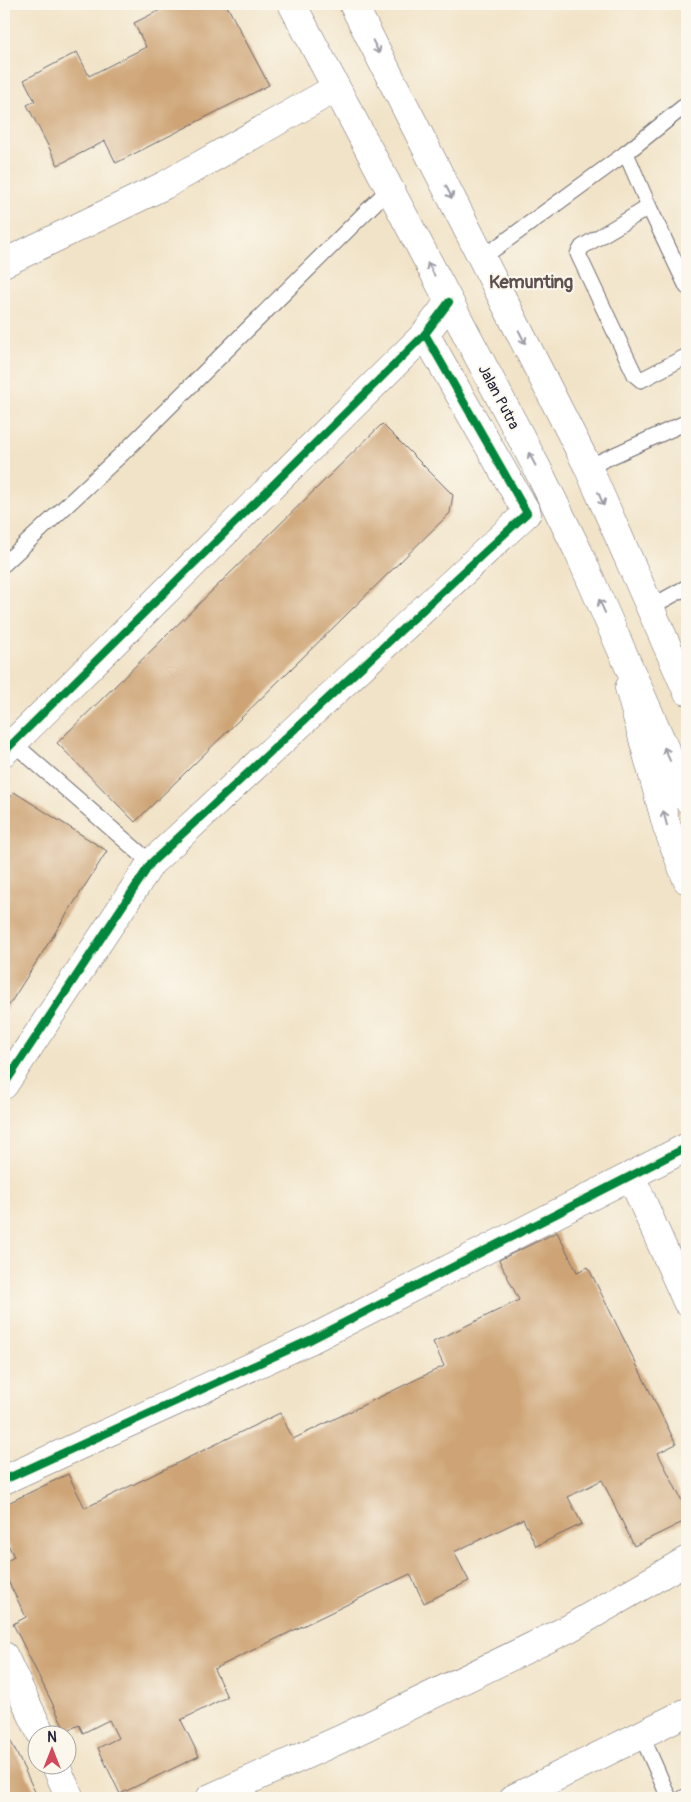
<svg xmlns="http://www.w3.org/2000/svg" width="691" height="1802" font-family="Pangolin,sans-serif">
  <rect width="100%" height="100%" fill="#fbf7ec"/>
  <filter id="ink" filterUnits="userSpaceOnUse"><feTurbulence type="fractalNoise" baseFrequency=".02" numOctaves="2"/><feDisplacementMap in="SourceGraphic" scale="10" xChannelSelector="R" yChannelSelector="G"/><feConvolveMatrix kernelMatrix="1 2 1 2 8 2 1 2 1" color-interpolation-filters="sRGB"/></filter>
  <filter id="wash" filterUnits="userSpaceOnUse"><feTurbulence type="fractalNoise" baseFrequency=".0096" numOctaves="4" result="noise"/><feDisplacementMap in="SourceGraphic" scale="20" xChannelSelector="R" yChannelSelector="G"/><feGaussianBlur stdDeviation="1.12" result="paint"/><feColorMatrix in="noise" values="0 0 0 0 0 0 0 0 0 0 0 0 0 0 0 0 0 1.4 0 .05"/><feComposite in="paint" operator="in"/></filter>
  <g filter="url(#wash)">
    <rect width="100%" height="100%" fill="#f1e3c7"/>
    <g id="blocks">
      <!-- building -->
      <g fill="#cea476">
        <path d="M 162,4 L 226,4 L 269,85 L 116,163 L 105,141 L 58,165 L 27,105 L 35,101 L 24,80 L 77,52 L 89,76 L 146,47 L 134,23 L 164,8 Z"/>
        <path d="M 382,424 L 453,495 L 450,513 L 135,822 L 57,743 Z"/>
        <path d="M 14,792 L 107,851 L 4,1013 L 4,808 Z"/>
        <path d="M 557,1232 L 577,1272 L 588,1267 L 676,1444 L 658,1453 L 687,1511 L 687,1520 L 634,1546 L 602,1480 L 568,1497 L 582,1524 L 536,1546 L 523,1519 L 454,1552 L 469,1581 L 424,1603 L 410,1574 L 214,1669 L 227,1697 L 181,1720 L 199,1756 L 120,1794 L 98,1748 L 118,1738 L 109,1720 L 83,1733 L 79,1725 L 66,1731 L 13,1624 L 26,1617 L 4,1573 L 4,1563 L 14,1557 L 4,1536 L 4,1505 L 68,1474 L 85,1508 L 280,1413 L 293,1439 L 444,1366 L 433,1342 L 519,1300 L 499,1260 Z"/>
        <path d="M 4,1727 L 38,1798 L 4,1798 Z"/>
      </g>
    </g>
  </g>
  <g filter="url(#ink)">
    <use href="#blocks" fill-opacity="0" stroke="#6a666c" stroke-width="1"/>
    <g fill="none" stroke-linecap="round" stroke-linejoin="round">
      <!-- service casing -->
      <g stroke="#6a666c" stroke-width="17">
        <g id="service">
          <path d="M 626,153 L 649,207 L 687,287"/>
          <path d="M 649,207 L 582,247 L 578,254 L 635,375 L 641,380 L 687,356"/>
          <path d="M 482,258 L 626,153 L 687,104"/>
          <path d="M 588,467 L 687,422"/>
          <path d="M 4,564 L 125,451 L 389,189"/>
          <path d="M 649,608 L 687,587"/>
          <path d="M 12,742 L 151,863"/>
          <path d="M 641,1734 L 669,1798"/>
          <path d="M 683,1798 L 687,1796"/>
        </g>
      </g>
      <!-- minor casing -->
      <g stroke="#6a666c" stroke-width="29">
        <g id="minor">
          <path d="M 4,263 L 165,185 L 336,88"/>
          <path d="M 629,688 L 667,827 L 687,880"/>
          <path d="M 4,752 L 425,334 L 449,302"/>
          <path d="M 4,1085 L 151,863 L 527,513 L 425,334"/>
          <path d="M 631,1176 L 687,1302"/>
          <path d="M 4,1480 L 310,1340 L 687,1147"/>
          <path d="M 4,1656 L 41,1734"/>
          <path d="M 55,1764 L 70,1798"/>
          <path d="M 210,1798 L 341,1739 L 568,1629 L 687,1560"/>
          <path d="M 514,1798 L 687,1712"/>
        </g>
      </g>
      <!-- secondary casing -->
      <g stroke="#6a666c" stroke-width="29">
        <g id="secondary">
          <path d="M 292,4 L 535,464 L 578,551 L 687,799"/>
          <path d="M 353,4 L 588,467 L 687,691"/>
        </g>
      </g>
      <!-- service -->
      <use href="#service" stroke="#fff" stroke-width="15"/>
      <!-- minor -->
      <use href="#minor" stroke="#fff" stroke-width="28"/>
      <!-- secondary -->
      <use href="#secondary" stroke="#fff" stroke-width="28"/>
      <!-- cycleway casing -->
      <g stroke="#fbf7ec" stroke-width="11">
        <g id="cycleway">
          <path d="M 4,752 L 425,334 L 449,302"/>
          <path d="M 4,1085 L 151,863 L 527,513 L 425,334"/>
          <path d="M 4,1480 L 310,1340 L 687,1147"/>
        </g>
      </g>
      <!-- cycleway -->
      <use href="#cycleway" stroke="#00873e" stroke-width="8"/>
    </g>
    <!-- one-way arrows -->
    <defs><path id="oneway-shaft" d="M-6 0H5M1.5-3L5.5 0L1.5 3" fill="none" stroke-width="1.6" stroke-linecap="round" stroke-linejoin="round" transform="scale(1.25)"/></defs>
    <g stroke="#9c9ca7">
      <use href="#oneway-shaft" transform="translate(376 47) rotate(63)"/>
      <use href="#oneway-shaft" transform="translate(449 192) rotate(63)"/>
      <use href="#oneway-shaft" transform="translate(431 269) rotate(-118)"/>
      <use href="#oneway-shaft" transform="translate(522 337) rotate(63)"/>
      <use href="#oneway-shaft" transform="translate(532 459) rotate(-118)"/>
      <use href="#oneway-shaft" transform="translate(601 499) rotate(67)"/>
      <use href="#oneway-shaft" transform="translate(602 606) rotate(-114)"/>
      <use href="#oneway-shaft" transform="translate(667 754) rotate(-114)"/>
      <use href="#oneway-shaft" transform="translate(665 818) rotate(-105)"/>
    </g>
  </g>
  <g text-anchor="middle" stroke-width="4" stroke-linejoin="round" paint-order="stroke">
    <!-- street labels -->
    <g font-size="15" fill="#22223b" stroke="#fbf7ec">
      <text transform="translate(499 397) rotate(62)" y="5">Jalan Putra</text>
    </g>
    <!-- quarter labels -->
    <g font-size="18" font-weight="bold" fill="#5e5050" stroke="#fbf7ec">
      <text x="531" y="288">Kemunting</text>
    </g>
  </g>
  <!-- margin -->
  <rect width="691" height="1802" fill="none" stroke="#fbf7ec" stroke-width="20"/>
  <!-- north arrow -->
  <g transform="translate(52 1750)"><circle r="24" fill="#fbf7ec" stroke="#a4a2a5"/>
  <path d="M0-4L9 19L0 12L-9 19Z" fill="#d1495b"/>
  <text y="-8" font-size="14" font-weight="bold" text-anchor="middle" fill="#22223b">N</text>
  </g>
</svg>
